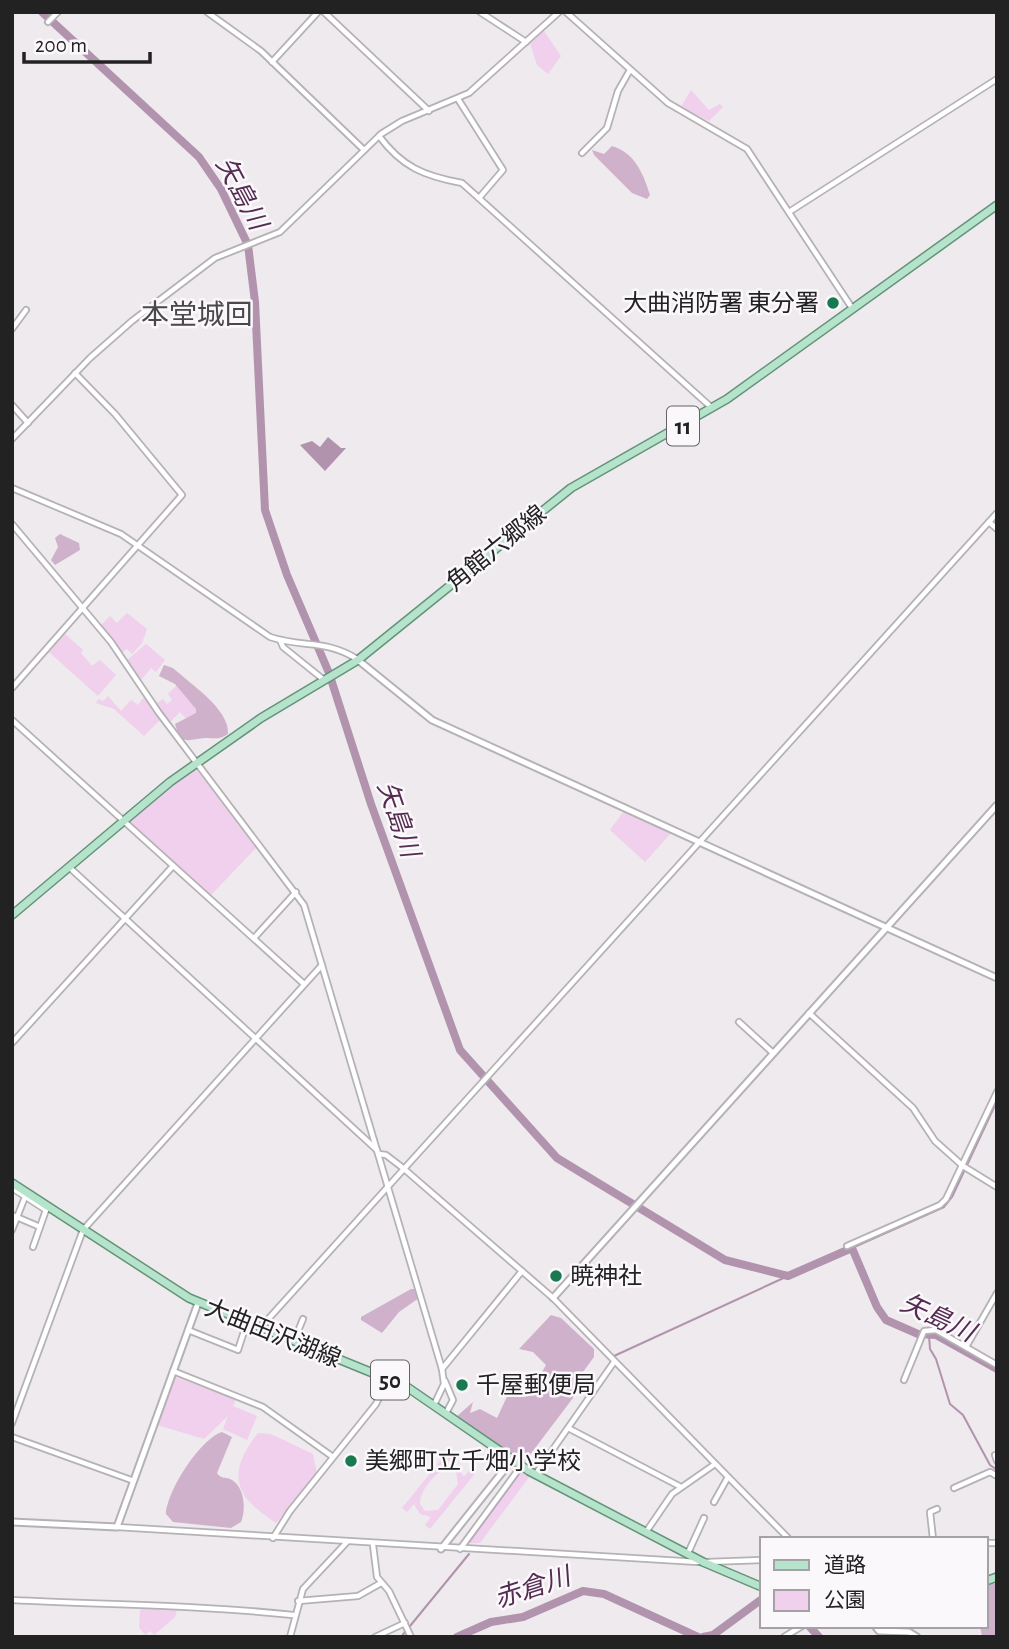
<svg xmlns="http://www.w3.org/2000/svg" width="1009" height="1649" font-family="'Alegreya Sans','Noto Sans JP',sans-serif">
  <rect width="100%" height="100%" fill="#eeeaed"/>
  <!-- green -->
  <g fill="#f0d0ec" fill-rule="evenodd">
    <path d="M 544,31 L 561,56 L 548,74 L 537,65 L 530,43 Z"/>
    <path d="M 691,90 L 709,110 L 720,104 L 723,107 L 709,121 L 681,107 Z"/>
    <path d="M 127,613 L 147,629 L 142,643 L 132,654 L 127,649 L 121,653 L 101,625 L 110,616 L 117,623 Z"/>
    <path d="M 65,634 L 83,650 L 81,653 L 92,666 L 100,660 L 116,675 L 98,696 L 49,652 Z"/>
    <path d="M 146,644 L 165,660 L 156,672 L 151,668 L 141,680 L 126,661 Z"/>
    <path d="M 179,683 L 204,712 L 191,724 L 180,712 L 170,722 L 156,704 L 163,699 L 167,704 L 172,700 L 168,694 Z"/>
    <path d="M 108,696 L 121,711 L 131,700 L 138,705 L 144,697 L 160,720 L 144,736 L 114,709 L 96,703 L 98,699 L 103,701 Z"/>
    <path d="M 194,767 L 258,846 L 211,895 L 131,823 L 132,816 Z"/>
    <path d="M 624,811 L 671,833 L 645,862 L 610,830 Z"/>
    <path d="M 175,1377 L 236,1399 L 233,1406 L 257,1416 L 247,1440 L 223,1429 L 228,1416 L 204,1439 L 157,1425 Z"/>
    <path d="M 258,1433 L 271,1434 L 313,1454 L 317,1474 L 276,1523 C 234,1496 226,1474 258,1433 Z"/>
    <path d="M 450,1449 L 455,1453 L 446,1464 L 457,1467 L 464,1477 L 472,1467 L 477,1471 L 430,1529 L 425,1525 L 431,1517 L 420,1514 L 414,1504 L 407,1512 L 402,1508 ZM 447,1468 L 456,1472 L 458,1484 L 438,1510 L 425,1511 L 420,1504 C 419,1492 435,1472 447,1468 Z"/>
    <path d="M 517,1467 L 530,1476 L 480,1543 L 458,1544 Z"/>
    <path d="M 153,1606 L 178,1606 L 175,1617 L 154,1635 L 150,1631 L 145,1635 L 139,1627 L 140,1610 Z"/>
  </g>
  <!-- forest -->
  <g fill="#d0b1cc">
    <path d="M 612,146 C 635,153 643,173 650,195 L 647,199 L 632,193 L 594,155 L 592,150 L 604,154 Z"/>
    <path d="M 60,534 L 79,543 L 80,550 L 55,565 L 51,560 L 58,547 L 55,538 Z"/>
    <path d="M 164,665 L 173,668 C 189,683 230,709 228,734 C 219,740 215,738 205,738 C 189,739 181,747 175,724 L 196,713 L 196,709 L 175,684 L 159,676 Z"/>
    <path d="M 411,1289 L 415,1289 L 419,1298 L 399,1312 L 382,1333 L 361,1320 L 361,1317 Z"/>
    <path d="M 551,1315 L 561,1318 L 594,1349 L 594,1357 L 577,1380 L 573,1398 L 523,1464 L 456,1417 L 473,1402 L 470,1413 L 480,1409 L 497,1418 L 511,1388 L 522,1381 C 535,1383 540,1376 546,1365 L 533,1352 L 519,1349 Z"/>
    <path d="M 222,1432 L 232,1437 L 217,1473 C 222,1480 225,1476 232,1480 C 245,1488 246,1510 241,1522 L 231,1528 L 173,1522 L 166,1514 C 167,1491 200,1439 222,1432 Z"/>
    <path d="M 997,1583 L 997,1637 L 982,1637 L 980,1626 L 986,1626 L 986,1586 Z"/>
  </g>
  <!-- water -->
  <path fill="#b193ae" d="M 328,437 L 341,448 L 346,448 L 325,471 L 300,445 L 312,441 L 320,447 Z"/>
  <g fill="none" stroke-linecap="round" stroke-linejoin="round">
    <!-- stream -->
    <g stroke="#b193ae" stroke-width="2">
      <path d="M 852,1248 L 944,1207 L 952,1197 L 997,1101"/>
      <path d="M 929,1336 L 930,1349 L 936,1359 L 950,1404 L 963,1415 L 990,1465 L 997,1470"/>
      <path d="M 614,1356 L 788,1276"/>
      <path d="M 469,1542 L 521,1471"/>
      <path d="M 401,1637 L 469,1554"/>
    </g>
    <!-- river -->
    <g stroke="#b193ae" stroke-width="8">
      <path d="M 42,12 L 199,157 L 221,189 L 248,245 L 255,302 L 265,510 L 287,575 L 329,673 L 371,804 L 460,1050 L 557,1158 L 725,1260 L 788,1276 L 852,1248 L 877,1307 L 886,1320 L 918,1334 L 936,1335 L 997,1369"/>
      <path d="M 809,1626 L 819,1637"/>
      <path d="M 457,1637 L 491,1622 L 523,1617 L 583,1591 L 604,1594 L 698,1637"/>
      <path d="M 703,1637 L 713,1635 L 762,1599"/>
    </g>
    <!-- minor casing -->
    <g stroke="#b5b2b5" stroke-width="8">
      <g id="minor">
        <path d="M 207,12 L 261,51 L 364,150"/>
        <path d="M 324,12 L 429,111"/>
        <path d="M 480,12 L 526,42"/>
        <path d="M 566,12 L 668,103 L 747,149 L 852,308"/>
        <path d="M 48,22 L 58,12"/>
        <path d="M 272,62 L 318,12"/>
        <path d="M 458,99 L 503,170 L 479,198"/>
        <path d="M 379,136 C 402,167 424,176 462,183 L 712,408"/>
        <path d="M 582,153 L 607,128 L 618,91 L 630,70"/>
        <path d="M 789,212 L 997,79"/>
        <path d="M 12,329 L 26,310"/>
        <path d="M 12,405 L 28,423"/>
        <path d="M 12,439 L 90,358 L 132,321 L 215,258 L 280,232 L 381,134 L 402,121 L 469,93 L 559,12"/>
        <path d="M 12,488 L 121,534 L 270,637 C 303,648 325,639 357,659"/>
        <path d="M 989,522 L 997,529"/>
        <path d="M 12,524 L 111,642 L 159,713 L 304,905 L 442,1369 L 444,1384 L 434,1405"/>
        <path d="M 280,640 L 283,647 L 324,680"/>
        <path d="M 12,688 L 182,495 L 115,414 L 75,373"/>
        <path d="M 12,720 L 304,984"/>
        <path d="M 69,867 L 377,1150"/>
        <path d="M 254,938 L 296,892"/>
        <path d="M 809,1013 L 913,1108 L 935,1141 L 963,1166 L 997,1187"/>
        <path d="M 739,1022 L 773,1053"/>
        <path d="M 12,1043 L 173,866"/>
        <path d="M 379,1154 L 386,1155 L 403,1168 L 553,1298 L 789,1539"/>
        <path d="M 12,1188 L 46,1210"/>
        <path d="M 12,1215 L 40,1227"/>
        <path d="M 12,1230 L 25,1197"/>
        <path d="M 847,1246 L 940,1205 L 946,1199 L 997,1092"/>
        <path d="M 33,1247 L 47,1207"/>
        <path d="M 261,1327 L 997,513"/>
        <path d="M 188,1330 L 238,1350 L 247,1322"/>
        <path d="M 294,1341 L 303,1319"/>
        <path d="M 966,1347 L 997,1293"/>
        <path d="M 442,1369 L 522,1271"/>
        <path d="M 173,1371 L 263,1407 L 333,1457"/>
        <path d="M 904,1380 L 924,1331 L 936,1330 L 997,1365"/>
        <path d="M 445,1381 L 453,1400 L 446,1413"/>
        <path d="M 12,1423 L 83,1230 L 322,965"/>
        <path d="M 570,1429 L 681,1487"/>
        <path d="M 12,1437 L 134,1481"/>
        <path d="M 995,1455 L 997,1461"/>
        <path d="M 535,1475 L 614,1362"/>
        <path d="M 954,1488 L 990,1472 L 997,1476"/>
        <path d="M 714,1502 L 728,1477"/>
        <path d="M 117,1527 L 698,1562"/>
        <path d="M 646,1532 L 672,1494 L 715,1464"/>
        <path d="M 273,1538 L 290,1511 L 376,1404 L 388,1379"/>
        <path d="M 933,1539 L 930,1512 L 937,1509"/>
        <path d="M 986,1543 L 997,1543"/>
        <path d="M 373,1545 L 377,1577 L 389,1591 L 411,1637"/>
        <path d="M 460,1549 L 521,1466"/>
        <path d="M 688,1553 L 704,1518"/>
        <path d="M 707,1562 L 762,1560"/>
        <path d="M 12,1600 C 107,1605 199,1605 293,1615"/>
        <path d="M 298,1601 L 358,1596 L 381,1583"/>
        <path d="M 290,1637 L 303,1589 L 347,1542"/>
        <path d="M 375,1637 L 405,1623"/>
        <path d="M 784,1637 L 802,1626"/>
      </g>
    </g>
    <!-- tertiary casing -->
    <g stroke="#b5b2b5" stroke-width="9">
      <g id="tertiary">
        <path d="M 358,660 L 432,720 L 997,978"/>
        <path d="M 553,1298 L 997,805"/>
        <path d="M 12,1522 L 117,1527 L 198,1303"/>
        <path d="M 441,1549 L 512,1460"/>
        <path d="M 875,1626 L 879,1631 L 909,1632 L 917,1637"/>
      </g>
    </g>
    <!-- primary casing -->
    <g stroke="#639379" stroke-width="10">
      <g id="primary">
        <path d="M 12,915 L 170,782 L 261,718 L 358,660 L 571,488 L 727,399 L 997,205"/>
        <path d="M 12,1183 L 189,1298 L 407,1387 L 529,1471 L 703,1562 L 762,1587"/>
        <path d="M 986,1581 L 997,1577"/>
      </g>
    </g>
    <!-- minor -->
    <use href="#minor" stroke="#fff" stroke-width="4.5"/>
    <!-- tertiary -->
    <use href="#tertiary" stroke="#fff" stroke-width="5"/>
    <!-- primary -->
    <use href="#primary" stroke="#b6e3cb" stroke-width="7"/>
  </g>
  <!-- markers -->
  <g fill="#197a51" stroke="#fbf8fb" stroke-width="2.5">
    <circle cx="833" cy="303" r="7"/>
    <circle cx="556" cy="1276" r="7"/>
    <circle cx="462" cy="1385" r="7"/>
    <circle cx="351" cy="1461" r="7"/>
  </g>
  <g text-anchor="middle" stroke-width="5" stroke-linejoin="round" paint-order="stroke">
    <!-- shield labels -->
    <g fill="#fbf8fb" stroke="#646264" stroke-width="2">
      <rect x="667" y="406.5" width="32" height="39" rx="5"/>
      <rect x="371" y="1360.5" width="38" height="39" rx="5"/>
    </g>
    <g font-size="23" font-weight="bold" fill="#232223">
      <text x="683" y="434">11</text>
      <text x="390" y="1388">50</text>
    </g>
    <!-- poi labels -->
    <g font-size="24" fill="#232223" stroke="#fbf8fb" text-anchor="start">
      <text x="819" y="311" text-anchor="end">大曲消防署 東分署</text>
      <text x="570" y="1284">暁神社</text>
      <text x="476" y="1393">千屋郵便局</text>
      <text x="365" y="1469">美郷町立千畑小学校</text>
    </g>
    <!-- street labels -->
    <g font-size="24" fill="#232223" stroke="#fbf8fb">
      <text transform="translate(496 548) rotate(-39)" y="8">角館六郷線</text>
      <text transform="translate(273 1333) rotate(22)" y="8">大曲田沢湖線</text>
    </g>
    <!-- water labels -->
    <g font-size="26" font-style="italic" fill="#542c51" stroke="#fbf8fb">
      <text transform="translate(242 193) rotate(62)" y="9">矢島川</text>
      <text transform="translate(399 819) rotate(71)" y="9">矢島川</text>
      <text transform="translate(938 1317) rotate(25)" y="9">矢島川</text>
      <text transform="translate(532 1587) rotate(-18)" y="9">赤倉川</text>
    </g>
    <!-- quarter labels -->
    <g font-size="28" fill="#4a484a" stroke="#fbf8fb">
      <text x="197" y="324">本堂城回</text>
    </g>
  </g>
  <!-- border -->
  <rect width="1009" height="1649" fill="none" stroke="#232223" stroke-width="28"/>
  <!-- legend -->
  <rect x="760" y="1537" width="228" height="91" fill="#fbf8fb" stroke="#a5a2a5" stroke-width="2"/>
  <rect x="774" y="1560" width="35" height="10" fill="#b6e3cb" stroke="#a5a2a5" stroke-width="2"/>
  <text x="824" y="1572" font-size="21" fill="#232223">道路</text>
  <rect x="774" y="1590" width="35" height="21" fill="#f0d0ec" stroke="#a5a2a5" stroke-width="2"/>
  <text x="824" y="1607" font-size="21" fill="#232223">公園</text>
  <!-- scale -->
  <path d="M24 52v10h126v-10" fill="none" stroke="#232223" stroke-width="3.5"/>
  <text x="35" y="52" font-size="21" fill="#232223" stroke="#fbf8fb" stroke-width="5" paint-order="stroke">200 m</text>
</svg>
